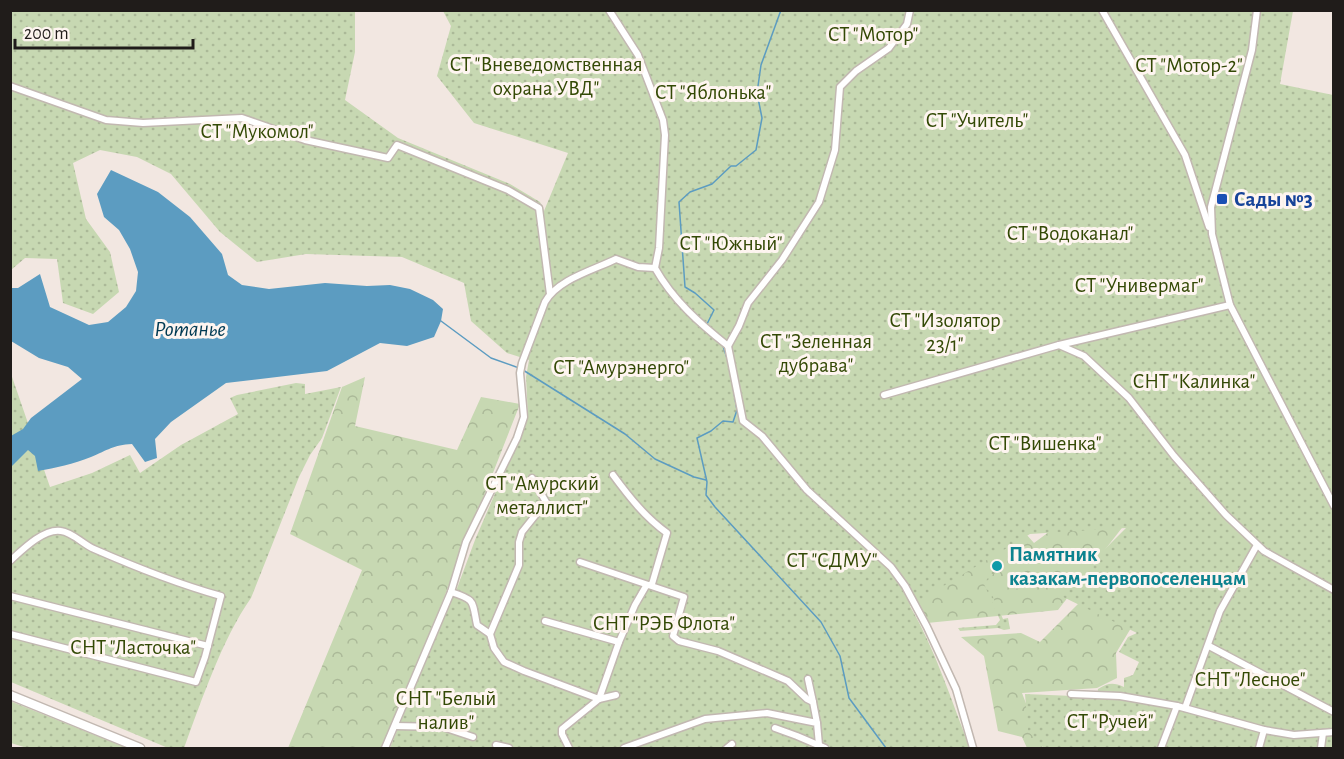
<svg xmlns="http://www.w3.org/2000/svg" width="1344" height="759" font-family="'Alegreya Sans',sans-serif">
  <defs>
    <pattern id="forest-crowns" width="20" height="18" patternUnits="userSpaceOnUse" patternTransform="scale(1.5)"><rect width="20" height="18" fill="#c7d8b2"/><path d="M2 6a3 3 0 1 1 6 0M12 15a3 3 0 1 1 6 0" fill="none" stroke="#abb998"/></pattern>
    <pattern id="park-dots" width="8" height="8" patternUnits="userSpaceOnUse" patternTransform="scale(1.5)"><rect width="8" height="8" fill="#c7d8b2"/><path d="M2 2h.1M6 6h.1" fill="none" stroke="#abb998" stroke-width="1.8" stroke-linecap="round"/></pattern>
  </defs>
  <rect width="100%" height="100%" fill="#f2e7e1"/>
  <!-- forest -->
  <g fill="url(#forest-crowns)">
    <path d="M 365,377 L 355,426 L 457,450 L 481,397 L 520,404 L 385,748 L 288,748 L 362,570 L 290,534 L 342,387 Z"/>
    <path d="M 965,465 L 1034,543 L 1093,499 L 1132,515 L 1058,610 L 927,623 L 892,552 Z"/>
    <path d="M 1088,594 L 1131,628 L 1116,653 L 1117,678 L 1097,688 L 1022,693 L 1043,748 L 1027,748 L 1022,737 L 998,731 L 984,656 L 961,637 L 1021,633 L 1040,642 Z"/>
  </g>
  <!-- park -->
  <g fill="url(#park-dots)">
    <path d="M 11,11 L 355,11 L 355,52 L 345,100 L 398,138 L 510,184 L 540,202 L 544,211 L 568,153 L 474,123 L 437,76 L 451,26 L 443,11 L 1293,11 L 1280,84 L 1333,95 L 1333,748 L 1044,748 L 1028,731 L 1025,694 L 1097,697 L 1098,689 C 1108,683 1113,682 1124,687 L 1124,678 L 1133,675 L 1139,662 L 1119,652 L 1128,637 L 1137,633 L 1059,595 L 1126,528 L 1030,534 L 910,606 C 936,651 951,700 970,748 L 390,748 L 448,604 L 456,591 L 475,540 L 528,417 L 526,377 L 529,360 L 507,353 L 471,321 L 464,283 L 402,257 L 306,254 L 257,262 L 220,232 L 171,174 L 137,157 L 100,150 L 73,163 L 86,219 L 110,252 L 119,292 L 93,314 L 63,303 L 57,259 L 25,258 L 11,270 Z"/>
    <path d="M 10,371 L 50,487 L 92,473 L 130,455 L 140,473 L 181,445 L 238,414 L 230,398 L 237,395 L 296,383 L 305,384 L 305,394 L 341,387 L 322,438 L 310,455 L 299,477 L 251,598 C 222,639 201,702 184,748 L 168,748 L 11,682 Z"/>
    <path d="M 994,559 L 1003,563 L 999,571 L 995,571 L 987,584 L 1003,619 L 1008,618 L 1010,629 L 1004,630 L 998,628 L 960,631 L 958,628 L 996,625 L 1000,620 L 984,584 L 993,570 L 990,567 Z"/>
    <path d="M 10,701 L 127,748 L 27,748 L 11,743 Z"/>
  </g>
  <!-- water -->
  <path fill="#5c9cc1" d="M 111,170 L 158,192 L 190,217 L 222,254 L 228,275 L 242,285 L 269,289 L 325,283 L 367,286 L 390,285 L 410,289 L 433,300 L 443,309 L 441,321 L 434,337 L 407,346 L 380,343 L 327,371 L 226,383 L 171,422 L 155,439 L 157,458 L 145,462 L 132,444 C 113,445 108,450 91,457 C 73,464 56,468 38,471 L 35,456 L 28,450 L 11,467 L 11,436 L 23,429 L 31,418 L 82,379 L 68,367 L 39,358 L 11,341 L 11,288 L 18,288 L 40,274 L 50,307 L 89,325 L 108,322 L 126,307 L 136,291 L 138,272 L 130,249 L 119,230 L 104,217 L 97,194 Z"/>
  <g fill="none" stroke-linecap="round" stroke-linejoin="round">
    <!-- stream -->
    <g stroke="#5c9cc1" stroke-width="1.5">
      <path d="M 441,321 L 491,358 L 519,368"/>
      <path d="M 707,324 L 714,310 L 695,293 L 685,287 L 679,202 L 690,192 L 712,184 L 731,166 L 736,166 L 756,150 L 762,118 L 757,93 L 761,65 L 781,10"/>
      <path d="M 723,346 L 729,364"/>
      <path d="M 523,370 L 625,434 L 655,459 L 694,477 L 706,480"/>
      <path d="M 732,381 L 737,410 L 733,422 L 723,421 L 711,431 L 697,438 L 707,482 L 706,495 L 715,507 L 821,622 L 840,656 L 849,698 L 886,748"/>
    </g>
    <!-- street casing -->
    <g stroke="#c2b8b1" stroke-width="9">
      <g id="street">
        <path d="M 609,10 L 638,55 L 663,120 L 665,135 L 659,248 L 655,268 C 673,300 699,323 728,346"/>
        <path d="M 1102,10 L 1185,155 L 1209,227"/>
        <path d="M 1257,10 L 1252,50 L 1211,207 L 1212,234 L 1230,305 L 1334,506"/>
        <path d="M 10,86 L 106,120 L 143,123 L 242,118 L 305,140 L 388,158 L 397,145 L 508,190 L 539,208 L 550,294"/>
        <path d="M 1059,345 L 1084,356 L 1129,398 L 1174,456 L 1226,515 L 1264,551 L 1334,590"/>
        <path d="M 728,346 L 743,421 L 762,436 L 807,490 L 891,567 L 905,586 L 927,627 L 956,689 L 973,748"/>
        <path d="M 728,346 L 739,326 L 748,303 L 782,260 L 819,202 L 835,150 L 840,87 L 856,71 L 889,48 L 907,24 L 910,10"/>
        <path d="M 884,395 L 1059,345 L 1230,305"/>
        <path d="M 10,561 C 22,550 44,528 61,531 C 72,532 84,545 94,549 C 135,567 178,584 221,596 L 205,657 L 196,682 L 10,634"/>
        <path d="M 580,562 L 684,597 L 673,636 L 679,641 L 718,651 L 788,681 L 807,699 L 813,702 L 817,723"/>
        <path d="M 451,592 C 476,600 472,601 477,625 L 490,634 L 494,648 L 504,662 L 524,671 L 599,699 L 616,695"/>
        <path d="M 10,596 L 208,646"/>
        <path d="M 545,621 L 619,642"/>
        <path d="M 490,634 L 519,565 L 519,542 L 522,532 L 546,502 L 532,478"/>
        <path d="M 1209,646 L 1334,712"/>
        <path d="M 808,679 L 813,702"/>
        <path d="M 1071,694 L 1120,696 L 1177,706 L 1264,730 L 1294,735 L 1334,732"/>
        <path d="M 1185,708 L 1220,611 L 1257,545"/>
        <path d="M 395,726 L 443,727 L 473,737"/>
        <path d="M 775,728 L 797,736 L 825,748"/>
        <path d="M 496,745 L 509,748"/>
        <path d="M 385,748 L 451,592 L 466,542 L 517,438 L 524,417 L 520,373 L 522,363 L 545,302 C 558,279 594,270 616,259 L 638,267 L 655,268"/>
        <path d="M 569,748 L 562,734 L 562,729 L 599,699 L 619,642 L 635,605 L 646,586 L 652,584 L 667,533 C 645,517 630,498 613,475"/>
        <path d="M 624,748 L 705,719 L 767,713 L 817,723 L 819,745"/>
        <path d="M 727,748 L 732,744"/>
        <path d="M 1161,748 L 1177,706"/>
        <path d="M 1259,748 L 1264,730"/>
        <path d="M 1321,748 L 1323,733"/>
      </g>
    </g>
    <!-- secondary casing -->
    <g stroke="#c2b8b1" stroke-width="11">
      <path id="secondary" d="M 10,695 L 140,748"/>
    </g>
    <!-- street -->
    <use href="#street" stroke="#fff" stroke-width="6"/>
    <!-- secondary -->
    <use href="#secondary" stroke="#fff" stroke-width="8"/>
  </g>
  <!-- markers -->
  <rect fill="#1a4fb4" stroke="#fef5f0" stroke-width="2" x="1216" y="193" width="12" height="12" rx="3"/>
  <circle fill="#0f9aa8" stroke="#fef5f0" stroke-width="2" cx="997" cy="566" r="6"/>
  <g text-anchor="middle" stroke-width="6" stroke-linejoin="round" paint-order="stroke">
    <!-- park labels -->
    <g font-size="21" fill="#334905" stroke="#fef5f0">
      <text x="873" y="41">СТ "Мотор"</text>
      <text x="546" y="71">СТ "Вневедомственная<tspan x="546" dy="24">охрана УВД"</tspan></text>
      <text x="1189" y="72">СТ "Мотор-2"</text>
      <text x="713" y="99">СТ "Яблонька"</text>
      <text x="977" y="127">СТ "Учитель"</text>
      <text x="257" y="138">СТ "Мукомол"</text>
      <text x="1070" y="240">СТ "Водоканал"</text>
      <text x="731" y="250">СТ "Южный"</text>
      <text x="1139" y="292">СТ "Универмаг"</text>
      <text x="945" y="327">СТ "Изолятор<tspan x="945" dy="24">23/1"</tspan></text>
      <text x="816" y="348">СТ "Зеленная<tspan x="816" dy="24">дубрава"</tspan></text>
      <text x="621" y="374">СТ "Амурэнерго"</text>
      <text x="1194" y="388">СНТ "Калинка"</text>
      <text x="1045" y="450">СТ "Вишенка"</text>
      <text x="542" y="490">СТ "Амурский<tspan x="542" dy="24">металлист"</tspan></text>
      <text x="832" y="567">СТ "СДМУ"</text>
      <text x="664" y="630">СНТ "РЭБ Флота"</text>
      <text x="133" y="654">СНТ "Ласточка"</text>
      <text x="1250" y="686">СНТ "Лесное"</text>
      <text x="446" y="705">СНТ "Белый<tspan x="446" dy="24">налив"</tspan></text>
      <text x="1110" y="728">СТ "Ручей"</text>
    </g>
    <!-- transit labels -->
    <g font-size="21" font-weight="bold" fill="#164399" stroke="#fef5f0" text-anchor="start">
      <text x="1234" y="206">Сады №3</text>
    </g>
    <!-- culture labels -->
    <g font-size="21" font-weight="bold" fill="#0d838f" stroke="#fef5f0" text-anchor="start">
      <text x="1009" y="561">Памятник<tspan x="1009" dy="24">казакам-первопоселенцам</tspan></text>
    </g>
    <!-- water labels -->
    <g font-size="22" font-style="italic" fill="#003a53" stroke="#fef5f0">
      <text x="190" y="336">Ротанье</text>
    </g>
  </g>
  <!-- border -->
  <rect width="1344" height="759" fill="none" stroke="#201c1a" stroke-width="24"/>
  <!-- scale -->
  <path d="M15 39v9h178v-9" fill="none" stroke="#201c1a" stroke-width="3"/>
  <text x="24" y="39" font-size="18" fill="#201c1a" stroke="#fef5f0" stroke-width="4.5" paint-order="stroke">200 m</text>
</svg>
